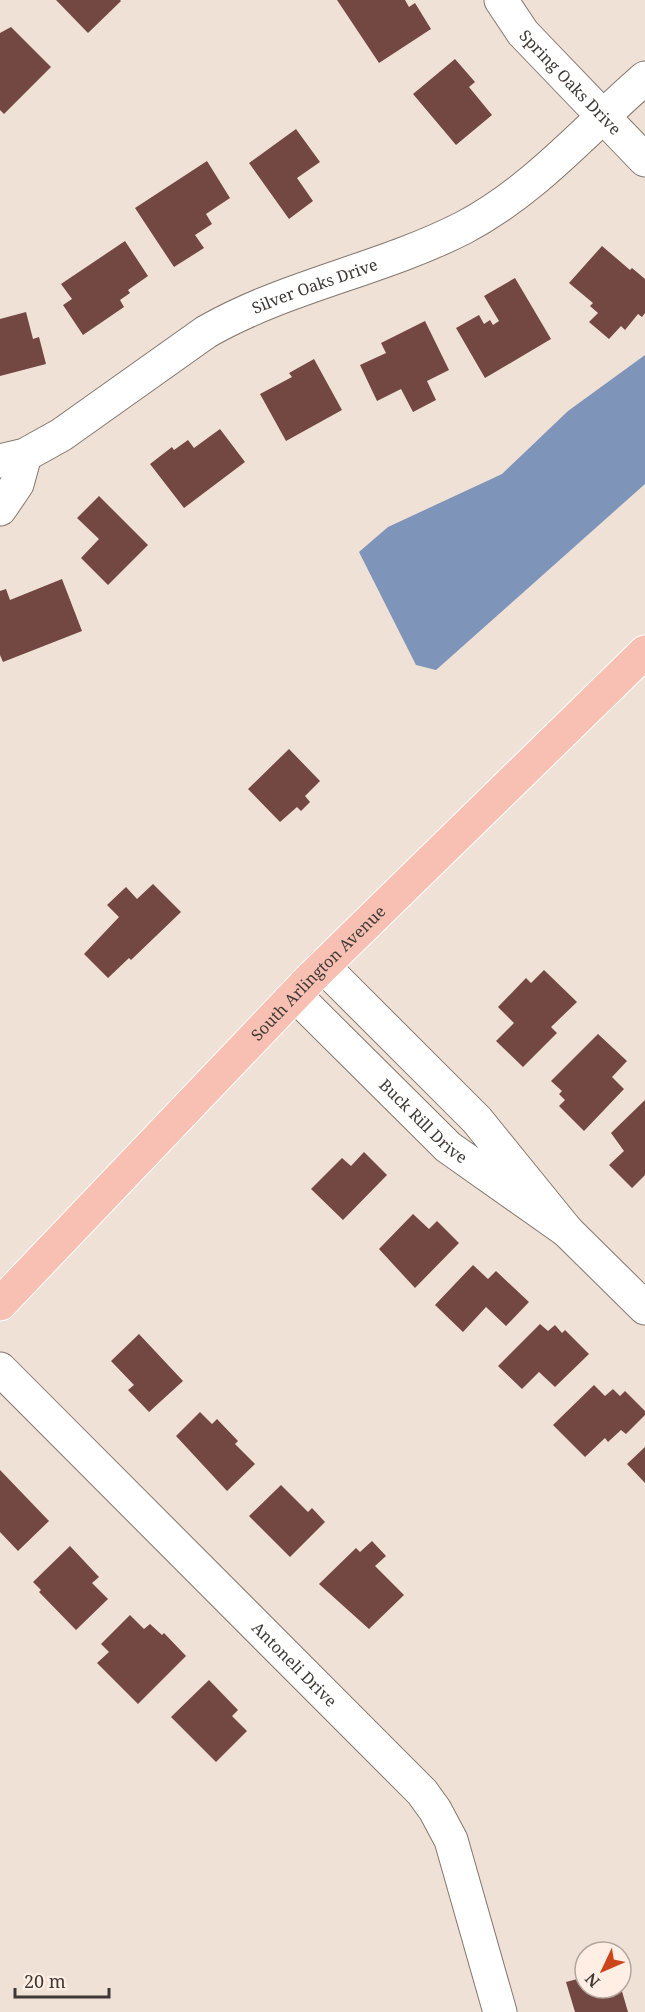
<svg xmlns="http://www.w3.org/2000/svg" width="645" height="2012" font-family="'Noto Serif',serif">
  <rect width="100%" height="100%" fill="#f0e1d7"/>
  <!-- water -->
  <path fill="#7f94b9" d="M 645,355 L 645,484 L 436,670 L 416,665 L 359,552 L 388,527 L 502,474 L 568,411 Z"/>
  <!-- building -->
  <g fill="#734742">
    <path d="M 56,0 L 120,0 L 121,1 L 88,33 Z"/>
    <path d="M 337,0 L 405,0 L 409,7 L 415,3 L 431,29 L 379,63 Z"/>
    <path d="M 11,27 L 51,67 L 4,114 L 0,110 L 0,33 Z"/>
    <path d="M 455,59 L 475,82 L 469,87 L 492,115 L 456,145 L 413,94 Z"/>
    <path d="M 296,129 L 320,162 L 297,178 L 313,201 L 289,219 L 249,163 Z"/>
    <path d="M 207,161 L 230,198 L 206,214 L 212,224 L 195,235 L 204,248 L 174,267 L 135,208 Z"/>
    <path d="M 125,241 L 148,276 L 128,290 L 130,293 L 120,300 L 124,307 L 83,335 L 63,305 L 72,299 L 61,284 Z"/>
    <path d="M 602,246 L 630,270 L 632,268 L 645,279 L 645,313 L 642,317 L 638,314 L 625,330 L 621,326 L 609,339 L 589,322 L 598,313 L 590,306 L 593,303 L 569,283 Z"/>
    <path d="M 515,278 L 551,339 L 485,378 L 456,328 L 479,315 L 484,324 L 490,320 L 493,325 L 499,321 L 484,296 Z"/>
    <path d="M 26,312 L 33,339 L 39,337 L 46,364 L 0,376 L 0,319 Z"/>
    <path d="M 425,321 L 449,370 L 427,381 L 436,400 L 413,412 L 401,389 L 377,401 L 360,365 L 386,353 L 381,343 Z"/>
    <path d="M 314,359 L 342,410 L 286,441 L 260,394 L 292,377 L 289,373 Z"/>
    <path d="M 220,429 L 245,462 L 184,508 L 150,464 L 172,447 L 174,450 L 188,440 L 194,448 Z"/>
    <path d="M 99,496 L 148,545 L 108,585 L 81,558 L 99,539 L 77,518 Z"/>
    <path d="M 62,579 L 82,631 L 3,662 L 0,655 L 0,591 L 6,589 L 10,600 Z"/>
    <path d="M 289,749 L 320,781 L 305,796 L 310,802 L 301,811 L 297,807 L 280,822 L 248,789 Z"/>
    <path d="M 153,884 L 181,912 L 131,960 L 129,958 L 108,978 L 84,954 L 119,917 L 107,905 L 126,887 L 137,899 Z"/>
    <path d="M 544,970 L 577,1002 L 551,1027 L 557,1033 L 523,1067 L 496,1041 L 514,1023 L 498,1007 L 526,978 L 531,983 Z"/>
    <path d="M 598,1034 L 627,1061 L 612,1077 L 624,1089 L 584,1131 L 559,1106 L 565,1100 L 559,1094 L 562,1091 L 551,1081 Z"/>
    <path d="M 645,1100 L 645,1175 L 632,1188 L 609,1165 L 624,1151 L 611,1133 Z"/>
    <path d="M 364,1152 L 387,1175 L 343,1220 L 311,1189 L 342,1158 L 351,1166 Z"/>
    <path d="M 413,1214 L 429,1229 L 437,1221 L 459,1243 L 415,1288 L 379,1249 Z"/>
    <path d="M 473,1265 L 488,1279 L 496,1271 L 529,1302 L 506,1326 L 486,1307 L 463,1332 L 435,1305 Z"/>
    <path d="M 540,1324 L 548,1331 L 555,1325 L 562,1333 L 565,1330 L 589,1354 L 555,1387 L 539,1372 L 522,1389 L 498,1366 Z"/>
    <path d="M 139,1334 L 183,1381 L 149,1412 L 128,1390 L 134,1385 L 111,1361 Z"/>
    <path d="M 594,1385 L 605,1396 L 613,1389 L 620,1396 L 625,1391 L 645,1411 L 645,1415 L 626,1434 L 621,1430 L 608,1442 L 605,1438 L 585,1457 L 553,1425 Z"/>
    <path d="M 200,1412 L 212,1424 L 217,1419 L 238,1441 L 235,1444 L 255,1464 L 227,1491 L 176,1436 Z"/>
    <path d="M 645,1447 L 645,1483 L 627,1464 Z"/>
    <path d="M 0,1470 L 49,1521 L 18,1551 L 0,1532 Z"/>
    <path d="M 281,1485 L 308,1512 L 312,1508 L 325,1522 L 290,1557 L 249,1516 Z"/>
    <path d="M 372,1541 L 386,1556 L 375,1566 L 404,1595 L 369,1629 L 319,1584 L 356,1548 L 360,1552 Z"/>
    <path d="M 70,1546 L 99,1577 L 92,1583 L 108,1599 L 76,1630 L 39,1592 L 41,1590 L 33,1582 Z"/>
    <path d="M 130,1615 L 144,1629 L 150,1624 L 162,1635 L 164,1633 L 186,1656 L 138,1704 L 97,1663 L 109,1652 L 101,1644 Z"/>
    <path d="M 209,1680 L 238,1710 L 232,1716 L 247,1731 L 216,1762 L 171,1717 Z"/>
    <path d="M 585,1977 L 585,1988 L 621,1988 L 628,2012 L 575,2012 L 566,1982 Z"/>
  </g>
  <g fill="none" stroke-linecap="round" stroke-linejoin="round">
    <!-- minor casing -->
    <g stroke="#84776e" stroke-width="35">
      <g id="minor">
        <path id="s1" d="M 501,0 L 523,33 L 645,160"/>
        <path id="s2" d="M 0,461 L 25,455 L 61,435 L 206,332 C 286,286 380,270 463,228 C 535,190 585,130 645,78"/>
        <path d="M 0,509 L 17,484 L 25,455"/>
        <path id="s3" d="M 295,995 L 448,1147 L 567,1231 L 477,1120 L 323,966"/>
        <path d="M 567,1231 L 645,1308"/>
        <path id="s4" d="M 0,1369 L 422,1792 L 435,1810 L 451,1840 L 500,2012"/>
      </g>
    </g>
    <!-- major casing -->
    <g stroke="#fff" stroke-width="35">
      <g id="major">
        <path id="s5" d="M 0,1304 L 311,978 L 645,652"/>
      </g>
    </g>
    <!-- minor -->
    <use href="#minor" stroke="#fff" stroke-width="33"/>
    <!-- major -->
    <use href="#major" stroke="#f7c0b3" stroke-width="33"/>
  </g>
  <g text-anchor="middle" stroke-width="6" stroke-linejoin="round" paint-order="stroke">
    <!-- street labels -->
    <g font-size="16" fill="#3f3935" stroke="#feeee4">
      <text dy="6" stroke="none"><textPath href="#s1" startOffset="108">Spring Oaks Drive</textPath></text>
      <text dy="6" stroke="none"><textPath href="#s2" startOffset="363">Silver Oaks Drive</textPath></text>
      <text dy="6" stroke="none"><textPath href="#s5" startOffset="459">South Arlington Avenue</textPath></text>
      <text dy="6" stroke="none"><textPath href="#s3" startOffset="180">Buck Rill Drive</textPath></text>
      <text dy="6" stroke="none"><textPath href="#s4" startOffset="417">Antoneli Drive</textPath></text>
    </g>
  </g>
  <!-- north arrow -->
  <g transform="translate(603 1970) rotate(226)"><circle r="28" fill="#feeee4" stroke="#b2a69e" stroke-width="1.5"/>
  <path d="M0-4.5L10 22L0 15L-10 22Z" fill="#cd441b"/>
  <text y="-9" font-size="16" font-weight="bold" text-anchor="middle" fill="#3f3935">N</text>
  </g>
  <!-- scale -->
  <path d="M15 1988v9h94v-9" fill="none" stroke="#3f3935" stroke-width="3"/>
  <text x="24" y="1988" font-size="18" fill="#3f3935" stroke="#feeee4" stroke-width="4.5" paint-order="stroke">20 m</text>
</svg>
